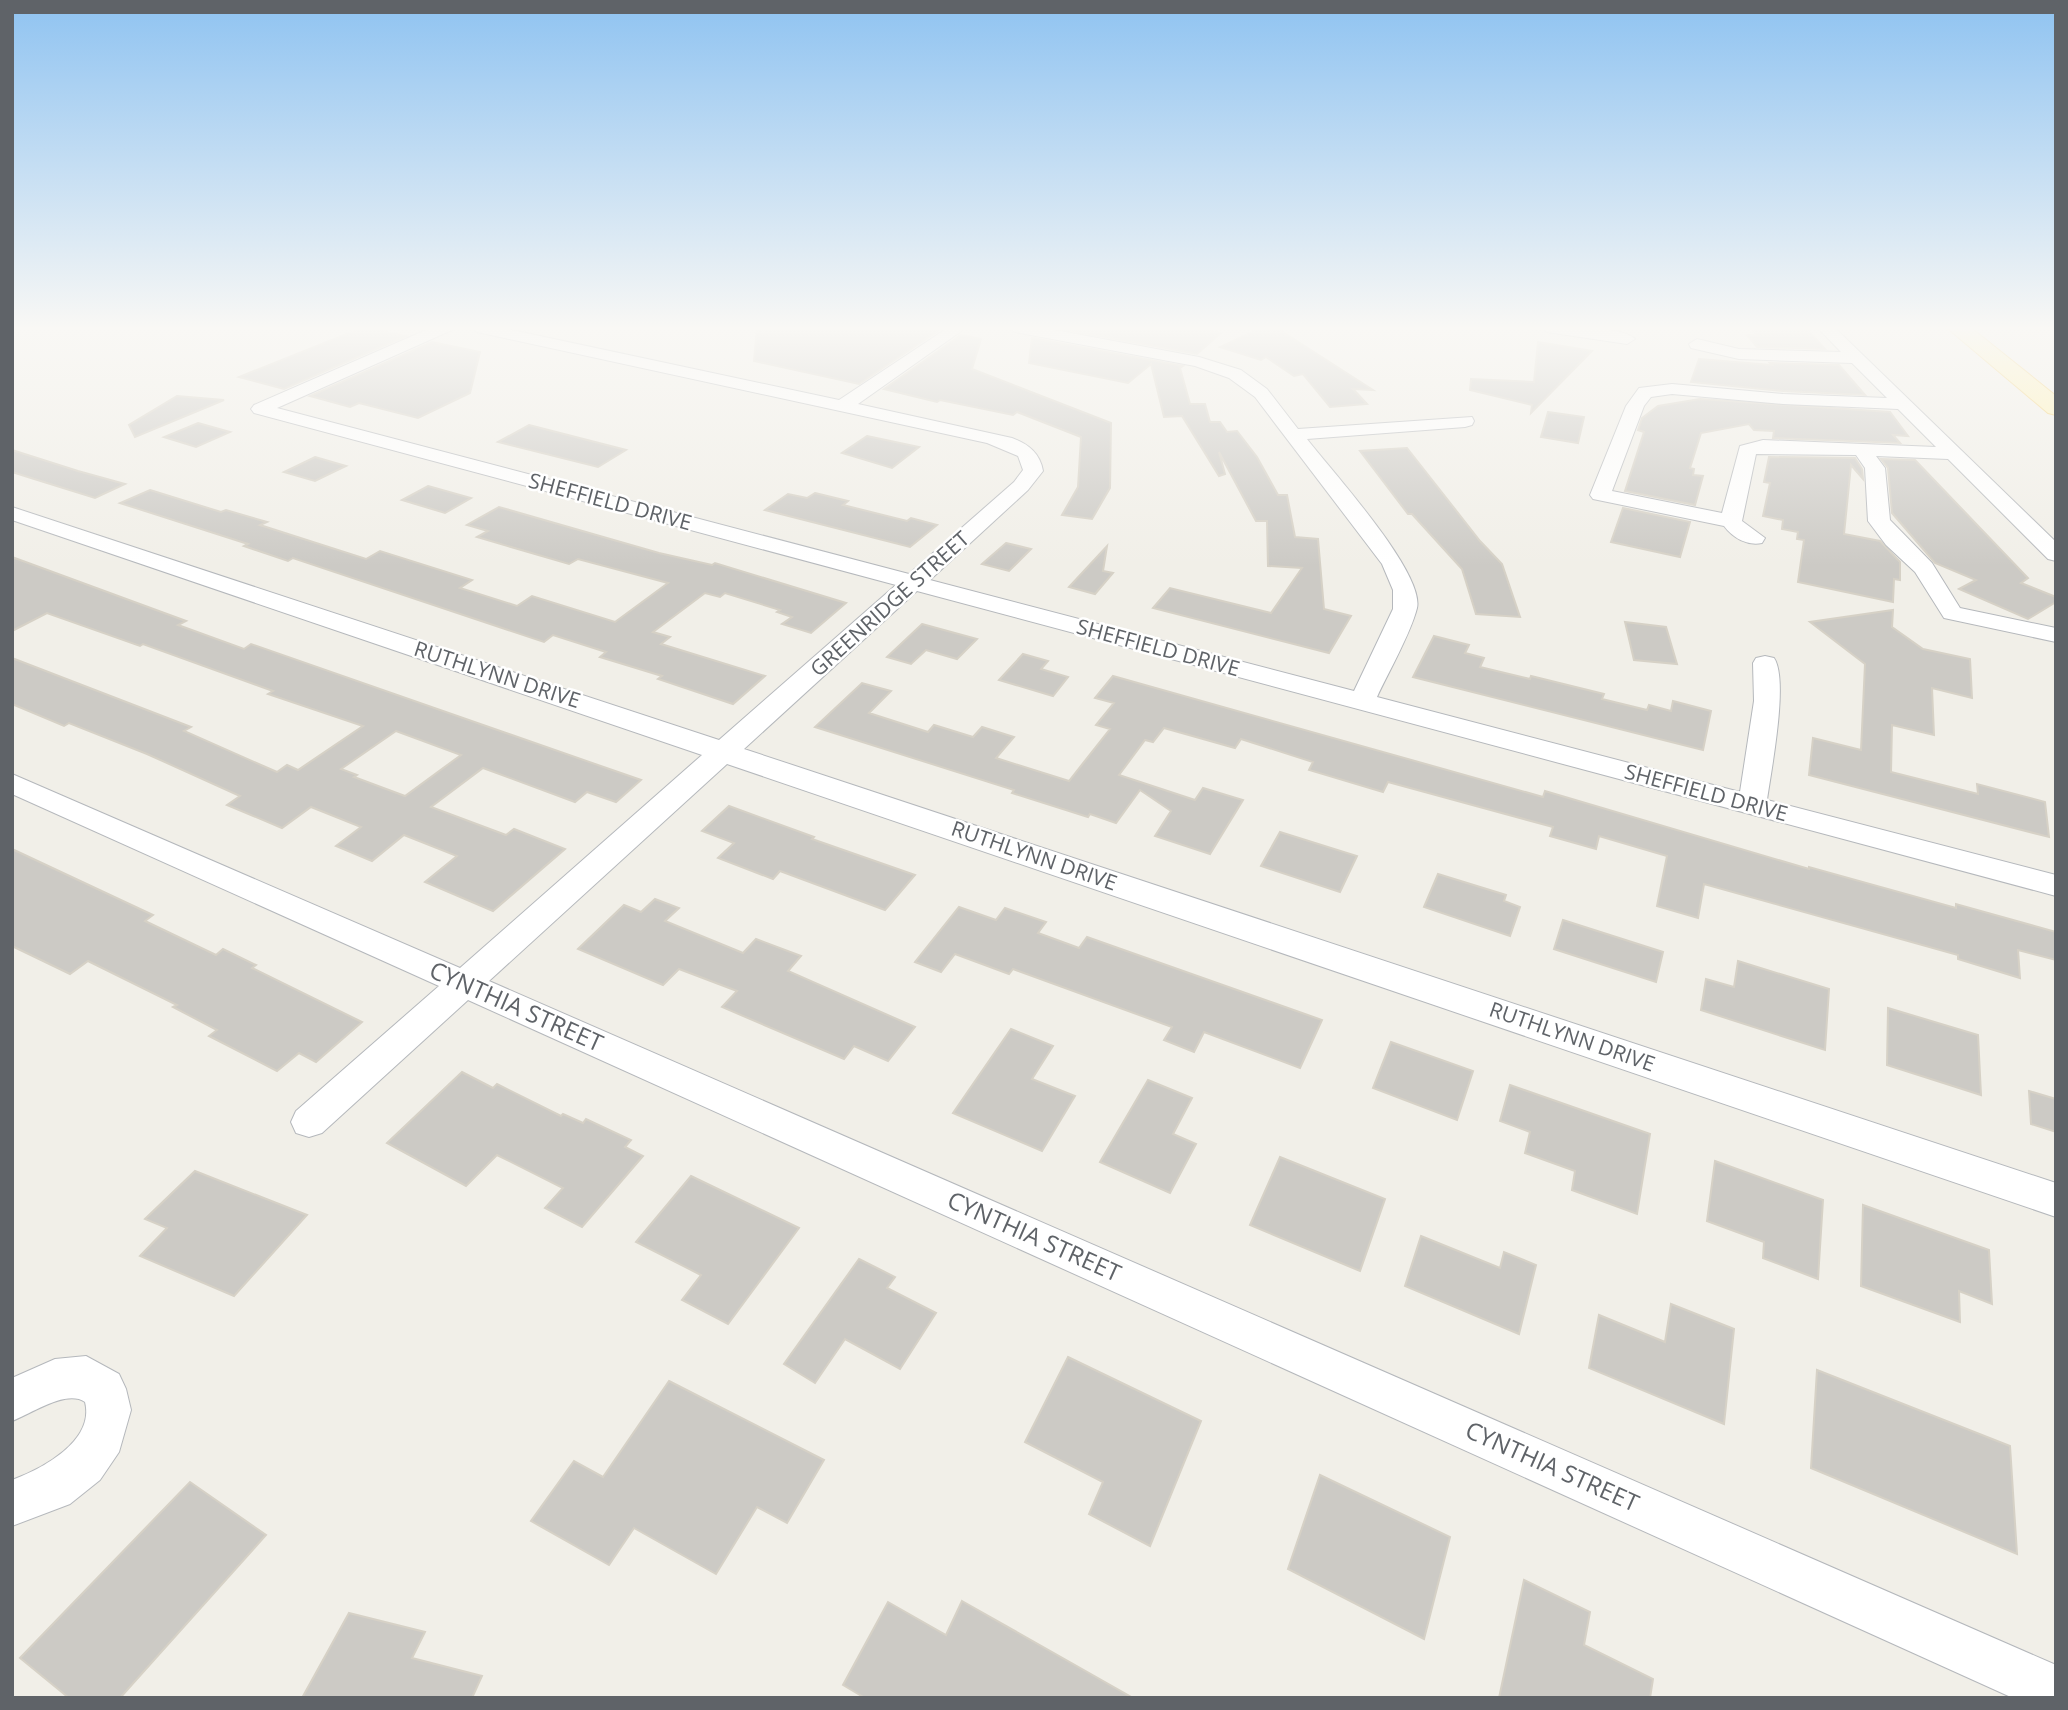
<svg xmlns="http://www.w3.org/2000/svg" width="2068" height="1710" font-family="'Open Sans',sans-serif">
  <rect width="100%" height="100%" fill="#f1efe8"/>
  <!-- building -->
  <g fill="#cccac5" stroke="#d6d1c6" stroke-width="2" fill-rule="evenodd">
    <path d="M 364,327 L 406,336 L 284,389 L 239,377 Z"/>
    <path d="M 757,327 L 919,327 L 939,330 L 859,384 L 754,361 Z"/>
    <path d="M 1051,327 L 1185,327 L 1221,333 L 1197,354 Z"/>
    <path d="M 1263,327 L 1275,327 L 1373,390 L 1353,389 L 1367,404 L 1330,407 L 1303,374 L 1294,376 L 1266,357 L 1261,360 L 1220,347 Z"/>
    <path d="M 1749,327 L 1805,327 L 1825,349 L 1757,347 L 1747,335 L 1757,335 Z"/>
    <path d="M 961,335 L 981,339 L 972,369 L 1111,423 L 1110,488 L 1092,519 L 1062,515 L 1078,487 L 1081,437 L 1017,412 L 1013,415 L 940,400 L 937,402 L 884,389 Z"/>
    <path d="M 1032,338 L 1183,366 L 1180,368 L 1190,404 L 1205,404 L 1210,422 L 1220,422 L 1227,432 L 1237,431 L 1257,457 L 1278,495 L 1287,495 L 1295,537 L 1318,539 L 1324,609 L 1351,616 L 1329,653 L 1153,608 L 1170,588 L 1271,613 L 1302,568 L 1268,566 L 1267,521 L 1256,521 L 1219,452 L 1225,474 L 1219,476 L 1182,416 L 1164,417 L 1151,364 L 1128,383 L 1029,363 Z"/>
    <path d="M 432,342 L 480,352 L 470,393 L 418,418 L 359,403 L 350,407 L 310,396 Z"/>
    <path d="M 1538,342 L 1592,351 L 1531,413 L 1532,405 L 1470,390 L 1471,379 L 1534,382 Z"/>
    <path d="M 1699,359 L 1772,365 L 1770,363 L 1839,365 L 1865,395 L 1783,391 L 1691,382 Z"/>
    <path d="M 177,396 L 224,400 L 135,437 L 129,425 Z"/>
    <path d="M 1700,399 L 1890,412 L 1908,436 L 1893,435 L 1900,443 L 1773,438 L 1774,431 L 1754,430 L 1749,424 L 1701,433 L 1690,468 L 1694,469 L 1693,475 L 1703,476 L 1695,505 L 1625,491 L 1644,432 L 1638,430 L 1642,418 L 1658,406 Z"/>
    <path d="M 1548,412 L 1584,417 L 1578,443 L 1541,437 Z"/>
    <path d="M 198,423 L 230,432 L 196,447 L 164,437 Z"/>
    <path d="M 529,425 L 626,450 L 598,467 L 498,442 Z"/>
    <path d="M 867,436 L 919,447 L 892,468 L 842,453 Z"/>
    <path d="M 1407,448 L 1480,541 L 1502,564 L 1520,617 L 1476,614 L 1462,569 L 1412,514 L 1408,514 L 1360,451 Z"/>
    <path d="M 12,450 L 78,471 L 125,484 L 95,498 L 31,478 L 12,472 Z"/>
    <path d="M 315,457 L 346,466 L 315,481 L 284,472 Z"/>
    <path d="M 1769,457 L 1855,458 L 1862,469 L 1863,479 L 1851,465 L 1844,534 L 1880,541 L 1900,562 L 1900,580 L 1894,579 L 1893,602 L 1798,582 L 1804,540 L 1797,539 L 1798,532 L 1782,529 L 1783,520 L 1763,516 L 1770,483 L 1764,482 Z"/>
    <path d="M 1881,459 L 1915,460 L 2028,578 L 2021,583 L 2056,597 L 2056,602 L 2028,619 L 1959,589 L 1976,580 L 1935,563 L 1892,513 L 1888,468 Z"/>
    <path d="M 428,486 L 471,498 L 445,513 L 402,500 Z"/>
    <path d="M 150,490 L 221,512 L 226,510 L 267,522 L 260,525 L 366,559 L 380,551 L 472,580 L 460,588 L 517,606 L 532,596 L 615,622 L 668,583 L 578,559 L 569,564 L 477,537 L 488,531 L 467,525 L 499,507 L 659,553 L 712,565 L 715,563 L 846,603 L 811,633 L 782,624 L 792,617 L 777,612 L 780,610 L 725,593 L 720,597 L 705,593 L 653,632 L 670,637 L 661,644 L 765,676 L 733,704 L 658,679 L 662,676 L 600,657 L 606,652 L 553,635 L 544,642 L 293,558 L 288,561 L 244,546 L 248,544 L 120,503 Z"/>
    <path d="M 815,493 L 848,501 L 843,505 L 907,521 L 911,518 L 937,525 L 910,547 L 765,510 L 788,494 L 807,498 Z"/>
    <path d="M 1623,508 L 1690,522 L 1680,557 L 1611,542 Z"/>
    <path d="M 1006,543 L 1031,549 L 1009,571 L 982,564 Z"/>
    <path d="M 1107,546 L 1103,571 L 1113,573 L 1095,594 L 1069,587 Z"/>
    <path d="M 12,557 L 186,621 L 178,625 L 244,649 L 251,644 L 641,780 L 616,802 L 587,792 L 575,802 L 483,768 L 431,807 L 506,835 L 514,829 L 565,849 L 493,911 L 425,882 L 457,856 L 404,835 L 372,861 L 336,846 L 361,827 L 311,807 L 282,828 L 227,805 L 240,796 L 147,754 L 69,723 L 64,726 L 12,704 L 12,658 L 191,727 L 184,731 L 277,772 L 287,765 L 298,770 L 363,726 L 268,694 L 273,691 L 143,644 L 140,646 L 47,613 L 12,631 ZM 396,731 L 461,755 L 405,796 L 354,777 L 357,775 L 341,769 Z"/>
    <path d="M 1893,610 L 1892,627 L 1923,649 L 1970,659 L 1972,698 L 1932,688 L 1934,735 L 1892,725 L 1891,772 L 1978,794 L 1977,784 L 2045,802 L 2049,837 L 1809,775 L 1813,738 L 1861,750 L 1865,664 L 1810,622 Z"/>
    <path d="M 1625,622 L 1666,627 L 1677,664 L 1634,660 Z"/>
    <path d="M 922,624 L 977,639 L 957,659 L 926,650 L 911,664 L 887,657 Z"/>
    <path d="M 1434,636 L 1469,645 L 1465,653 L 1484,658 L 1480,667 L 1530,679 L 1531,676 L 1604,694 L 1602,699 L 1647,710 L 1649,705 L 1671,711 L 1673,701 L 1711,711 L 1703,750 L 1413,677 Z"/>
    <path d="M 1023,654 L 1048,661 L 1041,669 L 1068,677 L 1053,696 L 999,680 Z"/>
    <path d="M 1113,676 L 1543,797 L 1545,791 L 1809,869 L 1809,867 L 1956,908 L 1956,904 L 2056,932 L 2056,960 L 2018,950 L 2020,978 L 1958,959 L 1958,955 L 1704,884 L 1698,918 L 1657,906 L 1667,856 L 1599,836 L 1596,849 L 1550,836 L 1553,827 L 1388,782 L 1383,792 L 1309,770 L 1313,762 L 1241,739 L 1235,748 L 1164,728 L 1153,742 L 1145,740 L 1119,775 L 1195,800 L 1203,788 L 1243,800 L 1210,854 L 1155,836 L 1171,811 L 1140,790 L 1116,823 L 1090,814 L 1088,817 L 1012,793 L 1014,790 L 815,727 L 862,683 L 891,691 L 869,713 L 928,732 L 934,725 L 973,737 L 982,727 L 1014,737 L 996,758 L 1069,781 L 1110,729 L 1096,725 L 1114,703 L 1095,698 Z"/>
    <path d="M 729,806 L 814,837 L 812,839 L 915,875 L 885,910 L 780,871 L 773,879 L 718,858 L 734,843 L 702,831 Z"/>
    <path d="M 1280,832 L 1357,856 L 1340,892 L 1261,866 Z"/>
    <path d="M 12,849 L 153,915 L 145,921 L 216,955 L 223,949 L 256,965 L 252,968 L 362,1022 L 316,1062 L 299,1053 L 277,1071 L 209,1036 L 217,1030 L 173,1007 L 177,1005 L 88,961 L 70,974 L 12,946 Z"/>
    <path d="M 1438,874 L 1506,895 L 1504,901 L 1520,907 L 1510,936 L 1424,907 Z"/>
    <path d="M 655,899 L 679,908 L 665,921 L 743,953 L 756,939 L 801,956 L 788,971 L 915,1027 L 888,1061 L 854,1046 L 844,1059 L 722,1007 L 737,991 L 679,969 L 663,985 L 578,949 L 624,905 L 641,912 Z"/>
    <path d="M 959,907 L 996,920 L 1005,908 L 1046,922 L 1038,933 L 1079,948 L 1087,937 L 1322,1020 L 1300,1068 L 1204,1032 L 1194,1052 L 1164,1040 L 1172,1027 L 1013,969 L 1009,974 L 955,954 L 941,972 L 915,962 Z"/>
    <path d="M 1563,920 L 1663,952 L 1656,982 L 1554,949 Z"/>
    <path d="M 1738,961 L 1829,989 L 1825,1050 L 1701,1010 L 1706,979 L 1734,987 Z"/>
    <path d="M 1888,1008 L 1978,1035 L 1981,1095 L 1887,1065 Z"/>
    <path d="M 1011,1029 L 1053,1046 L 1032,1079 L 1075,1096 L 1042,1151 L 953,1113 Z"/>
    <path d="M 1391,1042 L 1473,1071 L 1457,1120 L 1373,1088 Z"/>
    <path d="M 462,1072 L 493,1088 L 497,1084 L 561,1116 L 563,1114 L 583,1123 L 586,1119 L 631,1140 L 625,1147 L 643,1156 L 582,1227 L 545,1208 L 563,1188 L 497,1155 L 466,1186 L 387,1143 Z"/>
    <path d="M 1148,1080 L 1192,1098 L 1173,1134 L 1196,1144 L 1170,1193 L 1100,1162 Z"/>
    <path d="M 1510,1085 L 1650,1134 L 1637,1214 L 1572,1190 L 1575,1171 L 1525,1153 L 1530,1132 L 1500,1121 Z"/>
    <path d="M 2029,1091 L 2056,1099 L 2056,1132 L 2031,1124 Z"/>
    <path d="M 1280,1157 L 1385,1199 L 1360,1271 L 1250,1225 Z"/>
    <path d="M 1715,1161 L 1823,1200 L 1818,1279 L 1763,1258 L 1764,1242 L 1707,1221 Z"/>
    <path d="M 195,1171 L 307,1215 L 234,1296 L 140,1256 L 167,1228 L 145,1219 Z"/>
    <path d="M 691,1176 L 799,1228 L 728,1324 L 682,1300 L 701,1275 L 636,1242 Z"/>
    <path d="M 1863,1205 L 1989,1250 L 1992,1304 L 1959,1291 L 1960,1322 L 1861,1286 Z"/>
    <path d="M 1421,1236 L 1500,1268 L 1504,1252 L 1536,1265 L 1519,1334 L 1405,1286 Z"/>
    <path d="M 859,1259 L 895,1277 L 887,1288 L 936,1313 L 900,1369 L 845,1339 L 815,1383 L 784,1364 Z"/>
    <path d="M 1671,1304 L 1734,1329 L 1724,1424 L 1589,1368 L 1599,1315 L 1665,1342 Z"/>
    <path d="M 1068,1357 L 1201,1421 L 1150,1546 L 1089,1514 L 1103,1482 L 1025,1442 Z"/>
    <path d="M 1817,1370 L 2010,1446 L 2017,1554 L 1811,1468 Z"/>
    <path d="M 669,1381 L 824,1460 L 787,1523 L 757,1507 L 716,1574 L 634,1528 L 609,1565 L 531,1521 L 574,1461 L 603,1477 Z"/>
    <path d="M 1320,1475 L 1450,1537 L 1424,1639 L 1288,1569 Z"/>
    <path d="M 190,1482 L 266,1535 L 120,1698 L 69,1698 L 20,1658 Z"/>
    <path d="M 1524,1580 L 1590,1612 L 1584,1645 L 1653,1679 L 1650,1698 L 1499,1698 Z"/>
    <path d="M 962,1601 L 1133,1698 L 865,1698 L 843,1685 L 888,1602 L 946,1635 Z"/>
    <path d="M 349,1613 L 425,1632 L 412,1658 L 482,1676 L 472,1698 L 302,1698 Z"/>
  </g>
  <g fill="none" stroke-linecap="round" stroke-linejoin="round">
    <!-- minor casing -->
    <g stroke="#b5b8bc" stroke-width="2">
      <g id="minor">
        <path d="M 433,327 L 454,327 L 452,330 L 277,408 L 909,574 L 1014,482 L 1023,470 L 1018,456 L 987,443 L 477,332 L 469,327 L 498,327 L 839,400 L 949,327 L 967,327 L 858,404 L 1012,438 C 1028,444 1040,453 1043,471 L 1028,490 L 930,580 L 1354,691 L 1393,609 L 1393,590 L 1382,564 L 1255,397 L 1229,378 L 1195,366 L 1015,332 L 1007,327 L 1039,327 L 1199,357 L 1241,370 L 1267,389 L 1298,429 L 1472,417 L 1474,421 L 1472,425 L 1465,427 L 1307,439 C 1331,470 1425,573 1417,608 C 1411,633 1388,673 1377,697 L 1740,792 L 1754,701 L 1753,663 L 1756,658 L 1765,656 L 1774,658 C 1789,680 1771,771 1767,800 L 2056,875 L 2056,896 L 917,591 L 744,749 L 2056,1183 L 2056,1217 L 727,764 L 489,981 L 2056,1665 L 2056,1698 L 2013,1698 L 468,1000 L 322,1133 L 309,1137 L 296,1133 L 291,1122 L 296,1111 L 439,986 L 12,794 L 12,774 L 460,968 L 702,755 L 12,520 L 12,507 L 719,740 L 896,585 L 254,413 L 251,409 L 254,405 Z"/>
        <path d="M 1539,327 C 1559,326 1622,326 1635,339 L 1627,344 L 1547,332 Z"/>
        <path d="M 1817,327 L 1834,327 L 2056,542 L 2056,561 L 2048,559 L 1948,459 L 1876,456 L 1885,468 L 1890,520 L 1932,563 L 1960,608 L 2056,628 L 2056,642 L 1944,618 L 1915,572 L 1886,545 L 1868,521 L 1865,468 L 1856,455 L 1756,454 L 1742,521 L 1765,538 L 1762,543 C 1747,546 1733,538 1724,526 L 1593,499 L 1590,495 L 1626,406 L 1639,388 L 1672,384 L 1783,394 L 1887,398 L 1852,363 L 1739,359 L 1691,348 L 1689,344 L 1697,339 L 1739,349 L 1841,352 ZM 1672,394 L 1783,404 L 1898,409 L 1936,447 L 1763,440 L 1740,446 L 1722,513 L 1612,491 L 1644,406 L 1651,397 Z"/>
        <path d="M 86,1356 L 119,1374 L 126,1389 L 131,1410 L 119,1452 L 100,1480 L 70,1504 L 12,1526 L 12,1480 C 42,1469 95,1441 85,1402 C 66,1389 31,1414 12,1421 L 12,1378 L 55,1359 Z"/>
      </g>
    </g>
    <!-- major casing -->
    <g stroke="#f2c960" stroke-width="2">
      <path id="major" d="M 1946,327 L 1970,327 L 2056,396 L 2056,415 L 2048,413 Z"/>
    </g>
    <!-- minor -->
    <use href="#minor" fill="#fff" fill-rule="evenodd"/>
    <!-- major -->
    <use href="#major" fill="#fff2af" fill-rule="evenodd"/>
  </g>
  <!-- sky -->
  <linearGradient id="sky" x2="0" y2="1"><stop stop-color="#8fc3f1"/><stop offset="0.58" stop-color="#f9f8f5"/><stop offset="1" stop-color="#f9f8f5" stop-opacity="0"/></linearGradient>
  <rect width="2068" height="566" fill="url(#sky)"/>
  <g text-anchor="middle" stroke-width="5" stroke-linejoin="round" paint-order="stroke">
    <!-- street labels -->
    <g font-size="21" fill="#5f6368" stroke="#fff">
      <text transform="translate(610 502) rotate(15)" y="7">SHEFFIELD DRIVE</text>
      <text transform="translate(890 604) rotate(-42)" y="7">GREENRIDGE STREET</text>
      <text transform="translate(1158 648) rotate(15)" y="7">SHEFFIELD DRIVE</text>
      <text transform="translate(497 675) rotate(18)" y="7">RUTHLYNN DRIVE</text>
      <text transform="translate(1706 793) rotate(15)" y="7">SHEFFIELD DRIVE</text>
      <text transform="translate(1034 856) rotate(19)" y="7">RUTHLYNN DRIVE</text>
      <text transform="translate(1572 1037) rotate(19)" y="7">RUTHLYNN DRIVE</text>
    </g>
    <!-- near-street labels -->
    <g font-size="24" fill="#5f6368" stroke="#fff">
      <text transform="translate(516 1007) rotate(24)" y="8">CYNTHIA STREET</text>
      <text transform="translate(1034 1237) rotate(24)" y="8">CYNTHIA STREET</text>
      <text transform="translate(1552 1467) rotate(24)" y="8">CYNTHIA STREET</text>
    </g>
  </g>
  <!-- border -->
  <rect width="2068" height="1710" fill="none" stroke="#5f6368" stroke-width="28"/>
</svg>
